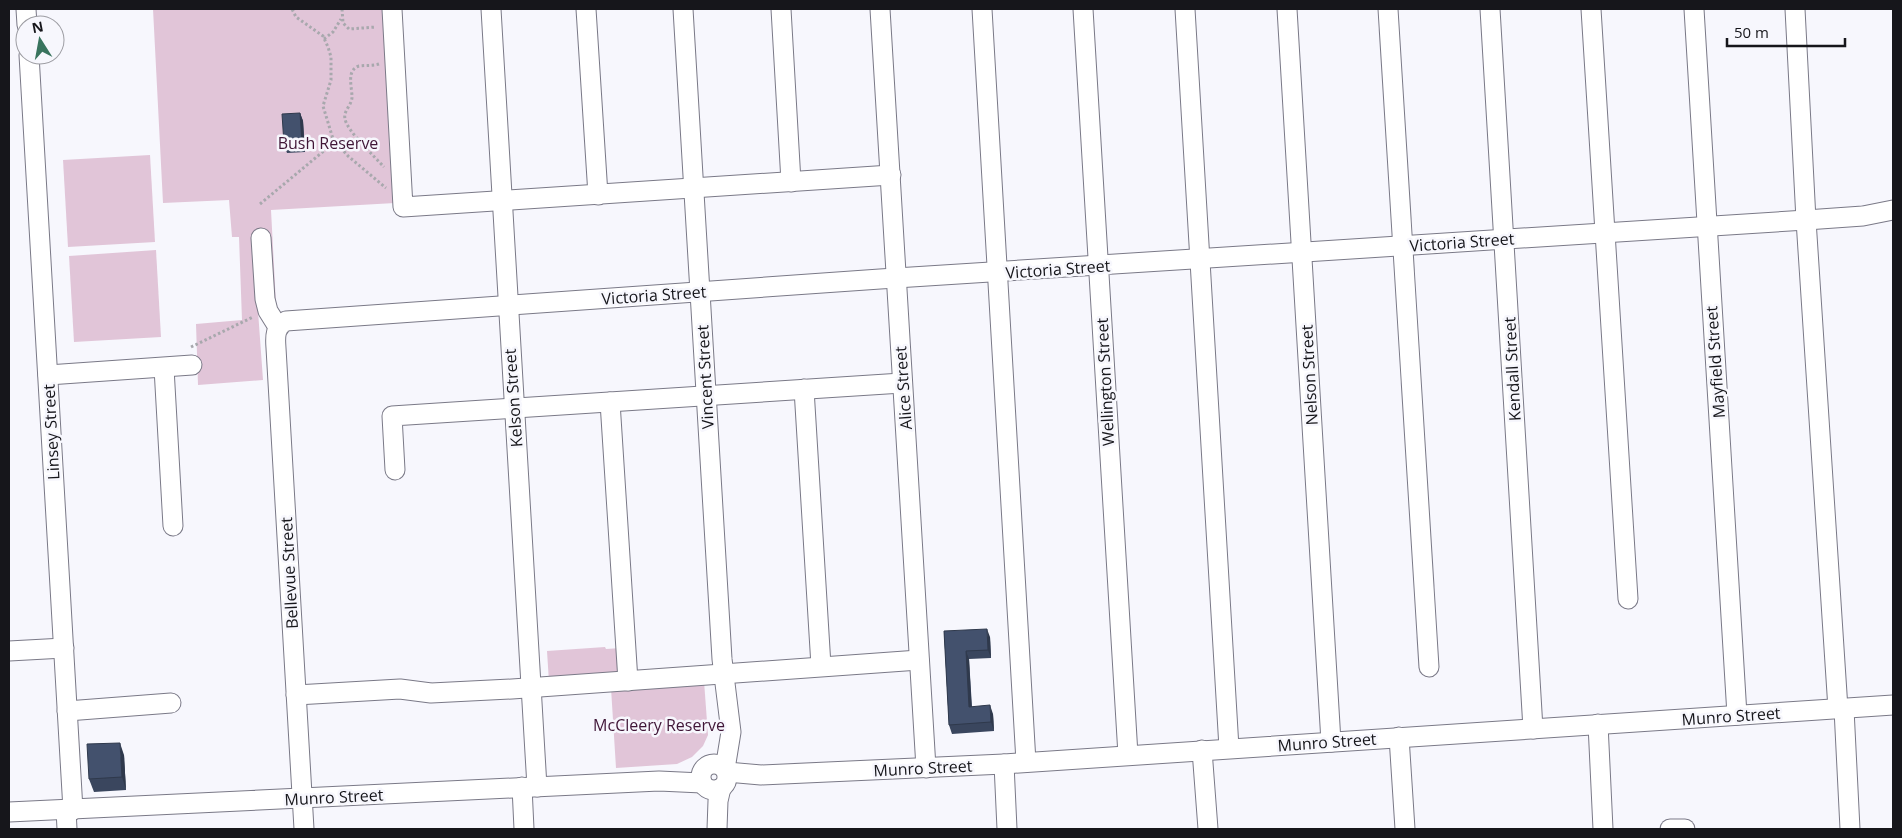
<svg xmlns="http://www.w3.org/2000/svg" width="1902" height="838" font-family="'Open Sans',sans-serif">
  <rect width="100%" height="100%" fill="#f7f7fd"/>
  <!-- green -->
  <g fill="#e1c5d8">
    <path d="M 153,9 L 383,9 L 395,203 L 271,210 L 276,304 L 268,305 L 258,311 L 263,380 L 198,385 L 196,324 L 242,320 L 239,237 L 232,237 L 229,200 L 163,203 Z"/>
    <path d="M 150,155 L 155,242 L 68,247 L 63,160 Z"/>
    <path d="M 156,250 L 161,337 L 74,342 L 69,256 Z"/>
    <path d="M 605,647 L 606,649 L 621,648 L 623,674 L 549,682 L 547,651 Z"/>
    <path d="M 704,681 L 708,735 L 703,746 L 692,757 L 677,764 L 616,768 L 611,688 Z"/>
  </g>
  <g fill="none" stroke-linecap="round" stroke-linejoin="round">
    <!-- minor casing -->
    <g stroke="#7a7987" stroke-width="21">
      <g id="minor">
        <path d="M 26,9 L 27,25"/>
        <path d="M 392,9 L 403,207 L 891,175"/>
        <path d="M 491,9 L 537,787"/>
        <path d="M 586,9 L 598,195"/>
        <path d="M 683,9 L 722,659 L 731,732 L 725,769"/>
        <path d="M 781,9 L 791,182"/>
        <path d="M 880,9 L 926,768"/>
        <path d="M 982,9 L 1026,762"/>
        <path d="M 1083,9 L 1128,755"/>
        <path d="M 1185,9 L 1229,748"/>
        <path d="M 1287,9 L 1331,742"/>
        <path d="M 1388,9 L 1429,667"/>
        <path d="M 1490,9 L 1533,729"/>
        <path d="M 1591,9 L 1628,599"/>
        <path d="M 1694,9 L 1737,715"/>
        <path d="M 1795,9 L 1806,220 L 1838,709"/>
        <path d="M 29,55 L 73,810"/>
        <path d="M 261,238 L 265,299 L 268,311 L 278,327"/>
        <path d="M 164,368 L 173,526"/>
        <path d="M 48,375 L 192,365"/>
        <path d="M 804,389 L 821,666"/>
        <path d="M 610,402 L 628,681"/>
        <path d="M 395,470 L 392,416 L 902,383"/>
        <path d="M 9,651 L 64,648"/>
        <path d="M 296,695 L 400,689 L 431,693 L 512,689 L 919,660"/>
        <path d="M 1844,709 L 1850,829"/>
        <path d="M 67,711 L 171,703"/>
        <path d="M 1598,724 L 1603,829"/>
        <path d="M 1399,737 L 1405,829"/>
        <path d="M 1202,750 L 1208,829"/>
        <circle cx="714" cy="777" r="13"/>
        <path d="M 1004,764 L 1007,829"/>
        <path d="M 727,772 L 761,775 L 1004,764 L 1893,705"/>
        <path d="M 522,787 L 524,829"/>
        <path d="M 66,810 L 67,829"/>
        <path d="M 9,812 L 659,781 L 702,783"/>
        <path d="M 304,829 L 276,348 C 275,336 275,327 286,321 L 880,279 L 1806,220 L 1863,216 L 1893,210"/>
        <path d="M 717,829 L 718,801 L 721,788"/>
        <path d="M 1670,829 L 1685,829"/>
      </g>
    </g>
    <!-- path -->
    <g stroke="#a8a8ad" stroke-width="3" stroke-dasharray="2.5 2.5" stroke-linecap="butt">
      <path d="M 342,9 L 343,23 L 349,29 L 376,27"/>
      <path d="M 324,39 L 333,32 L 341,19"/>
      <path d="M 379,64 C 373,66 366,65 359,66 C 346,70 352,87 352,97 C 352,105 343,111 345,119 C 347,131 375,157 384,167"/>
      <path d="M 334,140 L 348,156 L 386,188"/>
      <path d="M 260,204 L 331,145 L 333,139 L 323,106 L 331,80 L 331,57 L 328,47 L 323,36 L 296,17 L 292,9"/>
      <path d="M 191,347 L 253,317"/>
    </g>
    <!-- minor -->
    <use href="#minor" stroke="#fff" stroke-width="19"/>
  </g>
  <!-- wall -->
  <g fill="#3a465e">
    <path d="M 300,113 L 303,121 L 305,152 L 287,153 L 284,144 Z"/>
    <path d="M 944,631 L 990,637 L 991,658 L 969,659 L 972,707 L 993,714 L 994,731 L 952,734 L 949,725 Z"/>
    <path d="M 124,755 L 126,790 L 94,792 L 89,779 Z"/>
  </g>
  <!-- shaded-wall -->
  <g fill="#2f394c">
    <path d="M 300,113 L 303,121 L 305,152 L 302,143 Z"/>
    <path d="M 987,629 L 990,637 L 991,658 L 988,650 Z"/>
    <path d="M 966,651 L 969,659 L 972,715 L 969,707 Z"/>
    <path d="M 990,705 L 993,714 L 994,731 L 991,722 Z"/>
    <path d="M 120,743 L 124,755 L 126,790 L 122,777 Z"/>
  </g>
  <!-- building -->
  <g fill="#43516d" stroke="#2f394c">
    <path d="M 300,113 L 302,143 L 284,144 L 282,114 Z"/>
    <path d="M 987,629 L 988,650 L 966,651 L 969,707 L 990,705 L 991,722 L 949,725 L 944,631 Z"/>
    <path d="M 120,743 L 122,777 L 89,779 L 87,744 Z"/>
  </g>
  <g text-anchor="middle" stroke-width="5" stroke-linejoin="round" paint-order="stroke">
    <!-- park labels -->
    <g font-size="16" fill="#401637" stroke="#f7f7fd">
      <text x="328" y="149">Bush Reserve</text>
      <text x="659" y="731">McCleery Reserve</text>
    </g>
    <!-- street labels -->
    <g font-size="16" fill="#16161b" stroke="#f7f7fd">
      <text transform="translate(1462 242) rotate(-4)" y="6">Victoria Street</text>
      <text transform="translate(1058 269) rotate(-4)" y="6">Victoria Street</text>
      <text transform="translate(654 295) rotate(-4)" y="6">Victoria Street</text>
      <text transform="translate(1715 362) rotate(-94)" y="6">Mayfield Street</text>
      <text transform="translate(1512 369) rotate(-93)" y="6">Kendall Street</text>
      <text transform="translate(1309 375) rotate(-93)" y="6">Nelson Street</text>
      <text transform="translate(705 377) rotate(-93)" y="6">Vincent Street</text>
      <text transform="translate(1105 382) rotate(-93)" y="6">Wellington Street</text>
      <text transform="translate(903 388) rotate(-94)" y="6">Alice Street</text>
      <text transform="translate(513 398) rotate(-94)" y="6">Kelson Street</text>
      <text transform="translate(51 432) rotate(-93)" y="6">Linsey Street</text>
      <text transform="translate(289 573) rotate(-93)" y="6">Bellevue Street</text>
      <text transform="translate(1731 716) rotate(-4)" y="6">Munro Street</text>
      <text transform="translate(1327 742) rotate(-4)" y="6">Munro Street</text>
      <text transform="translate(923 768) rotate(-3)" y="6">Munro Street</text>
      <text transform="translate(334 797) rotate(-3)" y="6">Munro Street</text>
    </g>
  </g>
  <!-- border -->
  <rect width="1902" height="838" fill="none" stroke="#16161b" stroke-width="20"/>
  <!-- north arrow -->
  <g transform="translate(40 40) rotate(349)"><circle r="24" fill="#f7f7fd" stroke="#9d9da3"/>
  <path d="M0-4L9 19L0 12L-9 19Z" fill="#39745e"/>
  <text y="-8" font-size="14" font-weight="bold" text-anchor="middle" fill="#16161b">N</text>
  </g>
  <!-- scale -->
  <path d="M1727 38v8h118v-8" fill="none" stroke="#16161b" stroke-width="2.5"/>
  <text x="1734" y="38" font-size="15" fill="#16161b" stroke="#f7f7fd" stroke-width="4" paint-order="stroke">50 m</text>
</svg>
